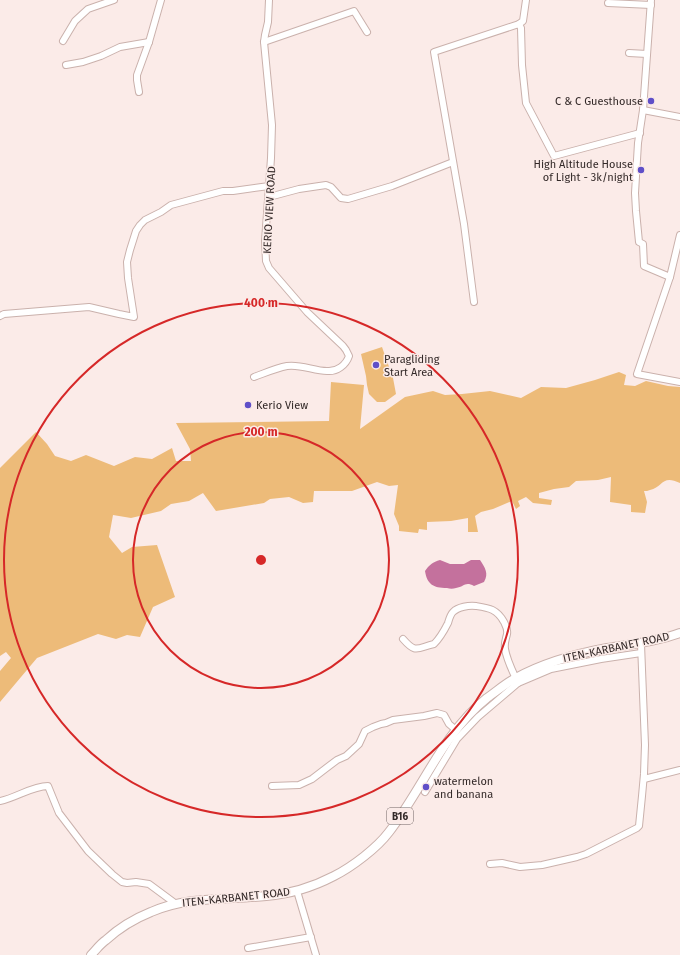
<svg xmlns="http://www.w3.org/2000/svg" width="680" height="955" font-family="'Fira Sans',sans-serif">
  <rect width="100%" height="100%" fill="#fbebe8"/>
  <!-- green -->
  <g fill="#edbb79">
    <path d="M 382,347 L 393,378 L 396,394 L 385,402 L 377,402 L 369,394 L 367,385 L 366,376 L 361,354 Z"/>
    <path d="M 619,372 L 626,375 L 624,385 L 635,386 L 646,381 L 668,386 L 680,387 L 680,483 C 662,474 663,487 650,490 C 648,491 646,491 644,491 L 647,502 L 645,513 L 631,512 L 631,505 L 610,502 L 611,477 L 598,480 L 576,481 L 569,487 L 554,489 L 539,493 L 539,498 L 552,500 L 551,505 L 533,503 L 526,497 L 518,501 L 520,506 L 516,509 L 512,501 L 493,509 L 481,512 L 475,516 L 478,532 L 468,532 L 468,518 L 451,521 L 427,522 L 427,530 L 419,529 L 418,533 L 399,531 L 399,526 L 394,514 L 398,485 L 389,486 L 377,482 L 352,491 L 314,491 L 313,502 L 303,503 L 289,497 L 270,499 L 264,503 L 216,511 L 203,493 L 189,501 L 171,504 L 161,511 L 131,518 L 113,515 L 109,537 L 122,553 L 132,547 L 157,545 L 175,597 L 153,607 L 140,637 L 127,635 L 116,639 L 98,634 L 37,658 L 0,702 L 0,671 L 11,658 L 6,652 L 0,656 L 0,468 L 36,432 L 47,444 L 55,456 L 71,461 L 86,455 L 114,466 L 135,457 L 152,459 L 172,448 L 176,461 L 191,461 L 190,449 L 176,423 L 329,421 L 331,382 L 364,385 L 360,429 L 405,397 L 433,391 L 445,395 L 462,394 L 490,391 L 521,398 L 541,387 L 566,388 L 595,380 Z"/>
  </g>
  <!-- water -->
  <path fill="#c4719d" d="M 440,560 L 450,564 L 464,564 L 471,560 L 480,560 C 485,568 489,573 484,582 L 474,586 C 465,581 464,587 456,588 C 453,589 450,589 447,588 C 433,588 427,584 425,571 C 429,565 433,562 440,560 Z"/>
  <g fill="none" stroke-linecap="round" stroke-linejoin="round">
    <!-- minor casing -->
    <g stroke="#cab1ac" stroke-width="8">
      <g id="minor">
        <path d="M 526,0 L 523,21 L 519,24 L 521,28 L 522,65 L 526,103 L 554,156 L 640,133"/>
        <path d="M 651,0 L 643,110 L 638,143 L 635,193 L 636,211 L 639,242 L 643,244 L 644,266 L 670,277"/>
        <path d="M 608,3 L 651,5"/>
        <path d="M 63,41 L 75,21 L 88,9 L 114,0"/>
        <path d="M 264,42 L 354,11 L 367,32"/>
        <path d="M 629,53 L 647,54"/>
        <path d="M 66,65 L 83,62 L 101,56 L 120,47 L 149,42"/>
        <path d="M 139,92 L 137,80 L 137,75 L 149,42 L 161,0"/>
        <path d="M 643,110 L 680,117"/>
        <path d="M 269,197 L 299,189 L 326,185 L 331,187 L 341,198 L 348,199 L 392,186 L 453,162"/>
        <path d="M 680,235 L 670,277 L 637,374 L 680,382"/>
        <path d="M 474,302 L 464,224 L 434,52 L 519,24"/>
        <path d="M 0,316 L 4,314 L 89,307 L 119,314 L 134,317 L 128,278 L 127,262 L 130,250 L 136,231 L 140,225 L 145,220 L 161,212 L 171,205 L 223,191 L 233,191 L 269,186"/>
        <path d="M 254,377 C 265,373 276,368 287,366 C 301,364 314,371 327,371 C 337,372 346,365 349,356 L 346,350 L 343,346 L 307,312 L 269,268 L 266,261 L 265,241 L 271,158 L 272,125 L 264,42 L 265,35 L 268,22 L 269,0"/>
        <path d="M 403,639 C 416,654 417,648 434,644 C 440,638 444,631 448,623 C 449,620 450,615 453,612 C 458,607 469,605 476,606 C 489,608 497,609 504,622 C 506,626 508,629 507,634 C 506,639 504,643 505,649 C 507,661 513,672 518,683 L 478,717 L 457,739 L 425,792"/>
        <path d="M 518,683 L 551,669 L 601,659 L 641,653"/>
        <path d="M 644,779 L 680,770"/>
        <path d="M 272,786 L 299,785 L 312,779 L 329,766 L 337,760 L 346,756 L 359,744 L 365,731 L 373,727 L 381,724 L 386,723 L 393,720 L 424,716 L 437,713 L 444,715 L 449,724 L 456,730"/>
        <path d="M 0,801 C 16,798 32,786 48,786 L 59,813 L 88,851 L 112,874 L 122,882 L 127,883 L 136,882 L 149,884 L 176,904"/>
        <path d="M 490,864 L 502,863 L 520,867 L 542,865 L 577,857 L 586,854 L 637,828 L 639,826 L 642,796 L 644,774 L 645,745 L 641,644"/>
        <path d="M 297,891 L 316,955"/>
        <path d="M 248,948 L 311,937"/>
      </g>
    </g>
    <!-- major casing -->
    <g stroke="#cab1ac" stroke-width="10">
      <path id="major" d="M 91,955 C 96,950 100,944 106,940 C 118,929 136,918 151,912 C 187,896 228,900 266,896 C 290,894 313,887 334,876 C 352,867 377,848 389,832 C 423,788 443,733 487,698 C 497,691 506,683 516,678 C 545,662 575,654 607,648 C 632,644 656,642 680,633"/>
    </g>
    <!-- minor -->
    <use href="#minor" stroke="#fff" stroke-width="6"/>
    <!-- major -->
    <use href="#major" stroke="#fff" stroke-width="8"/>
  </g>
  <!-- distance rings -->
  <g fill="none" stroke="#d62828" stroke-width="2">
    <circle cx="261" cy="560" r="128"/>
    <circle cx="261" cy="560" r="257"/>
  </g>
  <!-- markers -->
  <g fill="#5f4fc8" stroke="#fbebe8" stroke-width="1.5">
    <circle cx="651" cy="101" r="4"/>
    <circle cx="641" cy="170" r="4"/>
    <circle cx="376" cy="365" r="4"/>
    <circle cx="248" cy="405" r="4"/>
    <circle cx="426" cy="787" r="4"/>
  </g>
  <g text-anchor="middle" stroke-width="3" stroke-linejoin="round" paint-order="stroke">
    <!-- shield labels -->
    <rect fill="#fbebe8" stroke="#6f6362" stroke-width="1" x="387" y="808" width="26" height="16" rx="3"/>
    <g font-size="10" font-weight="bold" fill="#332928">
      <text x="400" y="820">B16</text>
    </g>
    <!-- poi labels -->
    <g font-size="11" fill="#332928" stroke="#fbebe8" text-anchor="start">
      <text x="643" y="105" text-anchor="end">C &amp; C Guesthouse</text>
      <text x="633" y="168" text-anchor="end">High Altitude House<tspan x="633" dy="13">of Light - 3k/night</tspan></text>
      <text x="384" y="363">Paragliding<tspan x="384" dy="13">Start Area</tspan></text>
      <text x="256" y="409">Kerio View</text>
      <text x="434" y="785">watermelon<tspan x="434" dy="13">and banana</tspan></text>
    </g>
    <!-- street labels -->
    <g font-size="11" fill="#332928" stroke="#fbebe8">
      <text transform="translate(269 210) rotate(-87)" y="4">KERIO VIEW ROAD</text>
      <text transform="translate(616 647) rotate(-12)" y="4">ITEN-KARBANET ROAD</text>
      <text transform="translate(236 897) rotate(-6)" y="4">ITEN-KARBANET ROAD</text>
    </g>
  </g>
  <circle cx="261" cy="560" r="6" fill="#d62828" stroke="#fbebe8" stroke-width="2"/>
  <g font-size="12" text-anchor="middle" font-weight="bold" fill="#d62828" stroke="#fbebe8" stroke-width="3" stroke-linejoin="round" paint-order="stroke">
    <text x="261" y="307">400 m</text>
    <text x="261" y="436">200 m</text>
  </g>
</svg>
